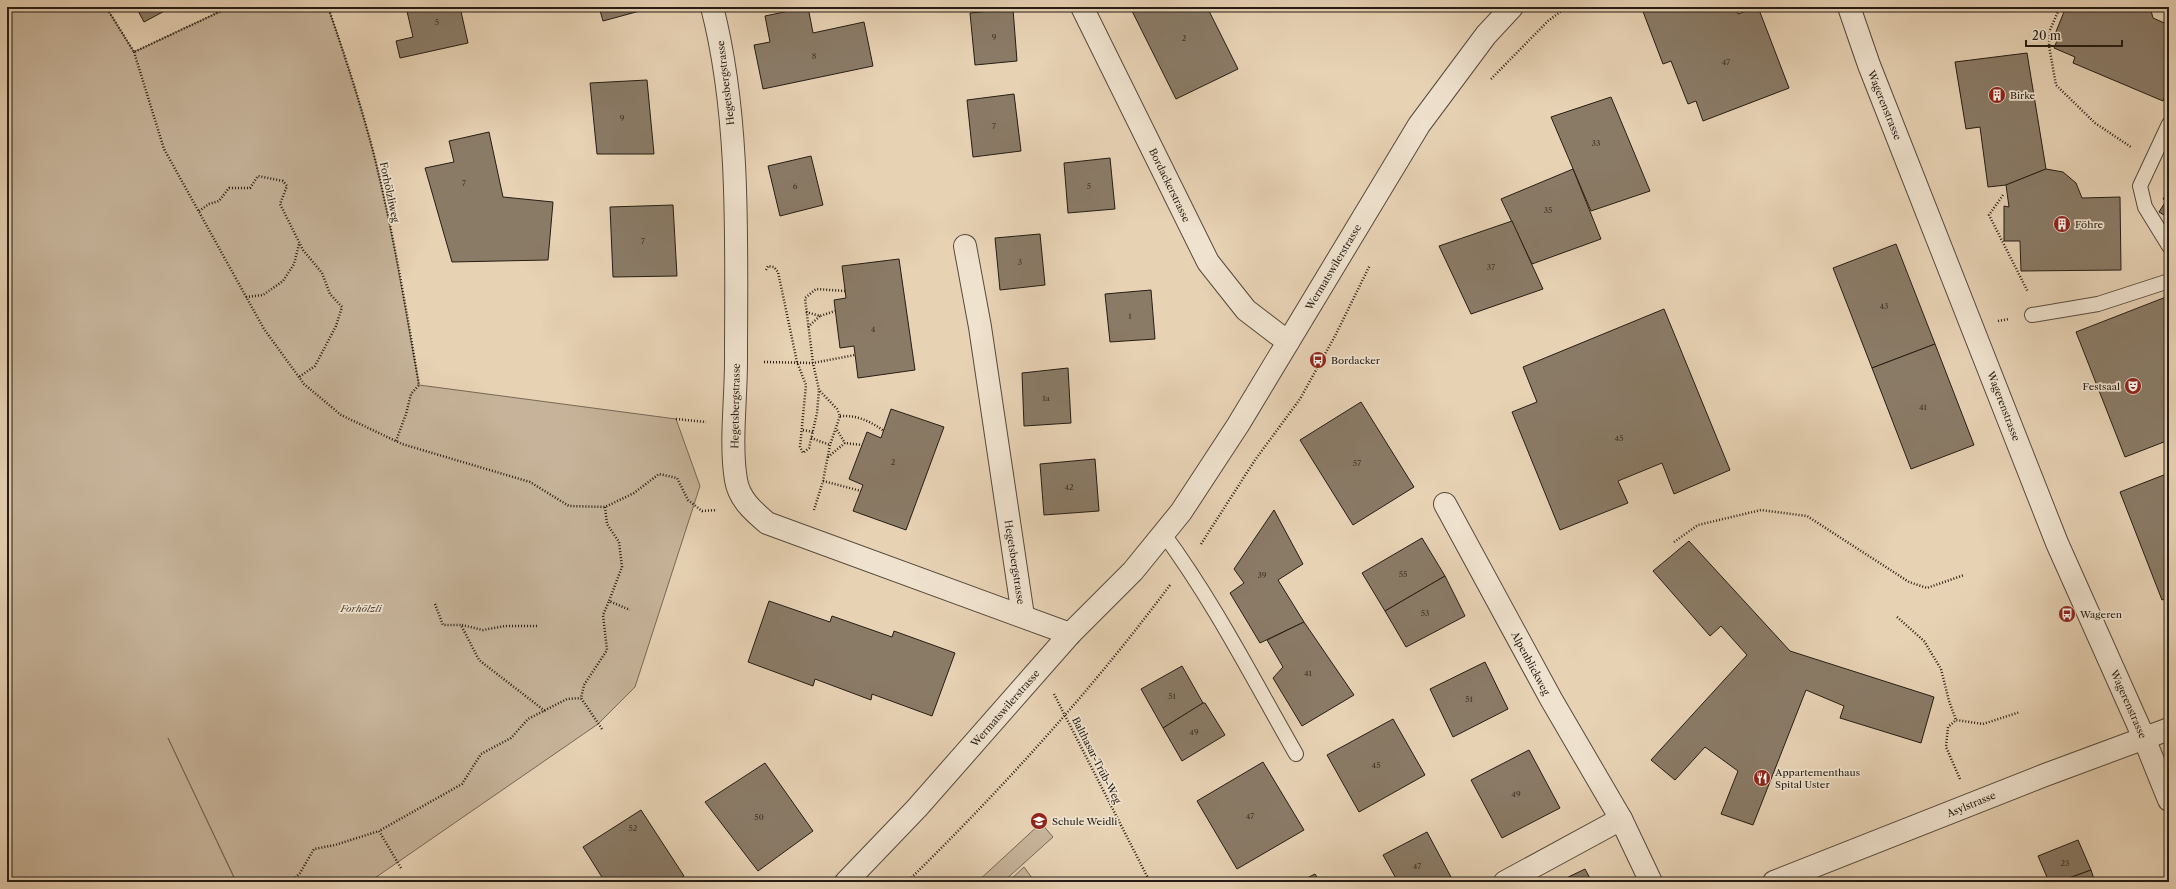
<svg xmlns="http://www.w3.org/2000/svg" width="2176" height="889" font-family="'Libre Caslon Text',serif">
  <rect width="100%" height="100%" fill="#e7d2b4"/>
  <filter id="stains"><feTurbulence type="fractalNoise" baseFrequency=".005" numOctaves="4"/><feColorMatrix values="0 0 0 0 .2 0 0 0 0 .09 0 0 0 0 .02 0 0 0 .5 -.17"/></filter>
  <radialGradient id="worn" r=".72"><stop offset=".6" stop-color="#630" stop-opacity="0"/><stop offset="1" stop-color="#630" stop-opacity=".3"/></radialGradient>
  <!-- green -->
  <g fill="#c6b399" stroke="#766856">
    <path d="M 7,7 L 106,7 L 134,52 L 221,11 L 221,7 L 328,7 C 345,56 361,105 374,155 C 393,231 405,308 419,385 L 676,419 L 700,486 L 635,687 L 598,724 L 369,882 L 239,882 L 234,877 L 168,738 L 236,882 L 7,882 Z"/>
    <path d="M 1041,823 L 1053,837 L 1003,882 L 977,882 Z"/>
    <path d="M 1024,867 L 1035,882 L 1008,882 Z"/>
  </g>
  <!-- building -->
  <g fill="#8a7b67" stroke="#261d14">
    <path d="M 136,7 L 172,7 L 144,22 Z"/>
    <path d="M 406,7 L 460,7 L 468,43 L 400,58 L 396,41 L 413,37 Z"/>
    <path d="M 599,7 L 647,7 L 647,9 L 603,21 Z"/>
    <path d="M 808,7 L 813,33 L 864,22 L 873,66 L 763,89 L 754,45 L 770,42 L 765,16 Z"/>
    <path d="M 1130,7 L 1207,7 L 1238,69 L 1176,99 Z"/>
    <path d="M 1647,7 L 1736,7 L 1738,14 L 1758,7 L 1789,88 L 1703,121 L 1696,101 L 1688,104 L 1671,61 L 1663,64 L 1642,9 Z"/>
    <path d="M 2066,7 L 2150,7 L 2153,18 L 2169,25 L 2169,86 L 2163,101 L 2073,63 L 2075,57 L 2054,48 L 2059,36 L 2055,34 Z"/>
    <path d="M 1013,9 L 1017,61 L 975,65 L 970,13 Z"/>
    <path d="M 2027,53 L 2046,169 L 2006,185 L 1988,187 L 1980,127 L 1966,129 L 1955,62 Z"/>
    <path d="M 647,80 L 654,154 L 597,154 L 590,83 Z"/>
    <path d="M 1014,94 L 1021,151 L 973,157 L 967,100 Z"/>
    <path d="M 1611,97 L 1650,191 L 1591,211 L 1551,117 Z"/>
    <path d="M 489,132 L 503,197 L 553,202 L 548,260 L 452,262 L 425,168 L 454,162 L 449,141 Z"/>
    <path d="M 811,156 L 823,205 L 780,216 L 768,166 Z"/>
    <path d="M 1110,158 L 1115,209 L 1068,213 L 1064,163 Z"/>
    <path d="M 1573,169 L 1601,239 L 1532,264 L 1501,199 Z"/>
    <path d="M 2046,169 L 2063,172 L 2076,183 L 2082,198 L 2120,197 L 2121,270 L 2021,271 L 2020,241 L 2004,241 L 2004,206 L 2009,207 L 2006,185 Z"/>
    <path d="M 2169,189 L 2169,218 L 2159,212 L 2166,201 L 2163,199 Z"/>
    <path d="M 673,205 L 677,276 L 613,277 L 610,207 Z"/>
    <path d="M 1512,221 L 1543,289 L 1471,314 L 1439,246 Z"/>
    <path d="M 1040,234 L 1045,285 L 1000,290 L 995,238 Z"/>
    <path d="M 1896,244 L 1935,344 L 1872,368 L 1833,268 Z"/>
    <path d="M 899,259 L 915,370 L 858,378 L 854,346 L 840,348 L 834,300 L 846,298 L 842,266 Z"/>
    <path d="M 1151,290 L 1155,339 L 1110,342 L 1105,294 Z"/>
    <path d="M 2166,297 L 2169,305 L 2169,440 L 2125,457 L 2076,332 Z"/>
    <path d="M 1664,309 L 1730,470 L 1674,494 L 1662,463 L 1618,481 L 1628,503 L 1560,530 L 1512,412 L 1537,402 L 1523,367 Z"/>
    <path d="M 1935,344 L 1974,445 L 1911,469 L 1872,368 Z"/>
    <path d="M 1068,368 L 1071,423 L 1024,426 L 1022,373 Z"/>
    <path d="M 1361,402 L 1414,487 L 1353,525 L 1300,440 Z"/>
    <path d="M 891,409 L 944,427 L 906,530 L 853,511 L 863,485 L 849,479 L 867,432 L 881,438 Z"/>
    <path d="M 1095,459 L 1099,511 L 1044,515 L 1040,464 Z"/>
    <path d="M 2169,473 L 2169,597 L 2162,600 L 2120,492 Z"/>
    <path d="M 1274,510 L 1303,564 L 1278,580 L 1304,622 L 1260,643 L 1230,593 L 1244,583 L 1234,569 Z"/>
    <path d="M 1422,538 L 1445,576 L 1385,611 L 1362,573 Z"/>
    <path d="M 1689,541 L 1790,651 L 1934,697 L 1921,743 L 1840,718 L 1844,706 L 1806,690 L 1753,825 L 1721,814 L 1738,771 L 1705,747 L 1675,780 L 1651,760 L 1747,655 L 1721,626 L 1710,636 L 1653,571 Z"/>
    <path d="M 1445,576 L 1465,616 L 1406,647 L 1385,611 Z"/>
    <path d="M 769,601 L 830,622 L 832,616 L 892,637 L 894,631 L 955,653 L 932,716 L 872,694 L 871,700 L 815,679 L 813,686 L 748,662 Z"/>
    <path d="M 1304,622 L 1354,695 L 1302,726 L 1273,678 L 1283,667 L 1267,640 Z"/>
    <path d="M 1485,662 L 1508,709 L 1453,737 L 1430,689 Z"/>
    <path d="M 1182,666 L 1203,703 L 1163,728 L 1141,689 Z"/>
    <path d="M 1203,703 L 1205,703 L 1225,735 L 1182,761 L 1163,728 Z"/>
    <path d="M 1393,719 L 1425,775 L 1359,812 L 1327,755 Z"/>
    <path d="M 1529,750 L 1560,808 L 1502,838 L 1471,780 Z"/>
    <path d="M 1263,762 L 1304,830 L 1237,869 L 1197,801 Z"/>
    <path d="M 765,763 L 813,831 L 758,871 L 705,802 Z"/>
    <path d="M 641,810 L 684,876 L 675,882 L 605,882 L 583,847 Z"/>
    <path d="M 1427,832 L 1451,877 L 1441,882 L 1398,882 L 1383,855 Z"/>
    <path d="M 2078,840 L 2091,870 L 2058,882 L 2049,882 L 2038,856 Z"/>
    <path d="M 1585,869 L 1592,882 L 1558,882 Z"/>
    <path d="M 2091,870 L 2095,882 L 2058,882 Z"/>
    <path d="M 1315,874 L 1320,882 L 1299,882 Z"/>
  </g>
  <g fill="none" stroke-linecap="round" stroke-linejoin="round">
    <!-- lane casing -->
    <g stroke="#564a3c" stroke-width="16">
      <g id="lane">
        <path d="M 2169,124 L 2140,186 L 2145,207 L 2169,246"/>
        <path d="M 2032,315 L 2098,304 L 2169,281"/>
        <path d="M 1163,533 C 1214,602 1253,679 1296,754"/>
      </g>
    </g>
    <!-- street casing -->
    <g stroke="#564a3c" stroke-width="24">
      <g id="street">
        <path d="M 712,7 C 741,119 736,247 736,362 C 736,399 730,445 736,480 C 739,499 753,511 767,523 L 1070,634"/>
        <path d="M 1082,7 L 1208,262 L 1246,310 L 1288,342"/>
        <path d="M 1849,7 L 1869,65 L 2057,543 L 2144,738 L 2169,800"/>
        <path d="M 965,246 L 980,327 L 1023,616"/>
        <path d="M 1445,504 L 1551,699 L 1621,819 L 1651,882"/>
        <path d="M 846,882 L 917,808 L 1070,634 L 1133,571 L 1181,512 L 1238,425 L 1419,125 L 1486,35 L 1512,7"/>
        <path d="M 1505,882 L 1621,819"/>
        <path d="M 1774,882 L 2045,775 L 2169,729"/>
      </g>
    </g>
    <!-- path -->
    <g stroke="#261d14" stroke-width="2.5" stroke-dasharray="1 2" stroke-linecap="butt">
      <path d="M 106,7 L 134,52 L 230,7"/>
      <path d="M 328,7 C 345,56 361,105 374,155 C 393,231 406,308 419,385 L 411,394 L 406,414 L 396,441"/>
      <path d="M 2060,7 L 2050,30 L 2049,46 L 2056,85 L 2095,123 L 2131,147"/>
      <path d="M 134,52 L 164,149 L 264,329 L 304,384 L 341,415 L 402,444 L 530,482 L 569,506 L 605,507 L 634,493 L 659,474 L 677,478 L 688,500 L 702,511 L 717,510"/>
      <path d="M 1491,79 L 1548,21 L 1567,7"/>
      <path d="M 2003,195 L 1989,215 L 2028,292"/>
      <path d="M 199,211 L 209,204 L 219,201 L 229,188 L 250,188 L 258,176 L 283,181 L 287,186 L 280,204 L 303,250 L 322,273 L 330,294 L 342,307 L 336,326 L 315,366 L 299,377"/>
      <path d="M 766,270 L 768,266 L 774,267 L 778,272 L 797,362 L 806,385 L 800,447 L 803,453 L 809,448 L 817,413 L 819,390 L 813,363 L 805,298 L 816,289 L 845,291"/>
      <path d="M 246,297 L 263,295 L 283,281 L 294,264 L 299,244"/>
      <path d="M 806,312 L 820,316 L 835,311"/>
      <path d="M 1998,321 L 2009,319"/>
      <path d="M 808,327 L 820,316"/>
      <path d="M 764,362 L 813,363 L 855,355"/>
      <path d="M 840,416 C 857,415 870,421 884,431"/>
      <path d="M 676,419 L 706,422"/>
      <path d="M 803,430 L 813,432"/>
      <path d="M 837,430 L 845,443"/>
      <path d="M 811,438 L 830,445"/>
      <path d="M 828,457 L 845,443 L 862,445"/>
      <path d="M 823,481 L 861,491"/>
      <path d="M 605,507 L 607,524 L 619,542 L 622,567 L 609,601 L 630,610"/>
      <path d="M 814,510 L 823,481 L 830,445 L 840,416 L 837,409 L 819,390"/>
      <path d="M 1674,542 L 1698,525 L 1761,510 L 1807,516 L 1909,582 L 1927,588 L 1964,575"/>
      <path d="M 1201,544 L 1255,460 L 1300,399 L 1335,336 L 1370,265"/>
      <path d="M 435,604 L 443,625 L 461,625 L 479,660 L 545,711"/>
      <path d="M 1897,617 L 1924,641 L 1941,669 L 1949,701 L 1956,720"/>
      <path d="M 462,625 L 483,630 L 505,626 L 538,626"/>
      <path d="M 1054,694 L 1150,882"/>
      <path d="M 602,729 L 581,698 L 584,685 L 607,650 L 603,615 L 609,601"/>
      <path d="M 1960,779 L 1946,747 L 1948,727 L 1956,720 L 1983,724 L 2020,712"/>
      <path d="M 401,868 L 379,831 L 462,784 L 481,754 L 511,738 L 528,719 L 567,699 L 581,698"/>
      <path d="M 291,882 L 300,873 L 314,849 L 335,845 L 379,831"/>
      <path d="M 907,882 C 1002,789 1091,691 1170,585"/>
    </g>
    <!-- lane -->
    <use href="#lane" stroke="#efe2ce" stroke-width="14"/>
    <!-- street -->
    <use href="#street" stroke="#efe2ce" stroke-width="22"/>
  </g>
  <!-- icons -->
  <defs>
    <g id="building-disc" transform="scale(0.9)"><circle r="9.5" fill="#8f2418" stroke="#efe2ce"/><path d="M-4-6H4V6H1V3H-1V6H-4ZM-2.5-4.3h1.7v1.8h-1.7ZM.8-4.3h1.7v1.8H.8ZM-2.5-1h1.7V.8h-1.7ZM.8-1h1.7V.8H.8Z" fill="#fff"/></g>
    <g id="bus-disc" transform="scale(0.9)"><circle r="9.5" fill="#8f2418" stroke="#efe2ce"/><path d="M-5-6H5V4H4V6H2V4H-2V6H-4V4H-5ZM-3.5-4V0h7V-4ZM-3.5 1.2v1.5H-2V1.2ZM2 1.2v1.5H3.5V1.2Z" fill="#fff"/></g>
    <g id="theatre-disc" transform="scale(0.9)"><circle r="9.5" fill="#8f2418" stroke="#efe2ce"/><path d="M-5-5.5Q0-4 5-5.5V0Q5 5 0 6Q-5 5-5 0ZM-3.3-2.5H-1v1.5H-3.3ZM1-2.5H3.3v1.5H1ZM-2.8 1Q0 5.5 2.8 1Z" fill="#fff"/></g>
    <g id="restaurant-disc" transform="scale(0.9)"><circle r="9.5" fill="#8f2418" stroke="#efe2ce"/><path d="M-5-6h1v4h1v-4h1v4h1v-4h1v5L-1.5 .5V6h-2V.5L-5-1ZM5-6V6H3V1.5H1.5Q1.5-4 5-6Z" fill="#fff"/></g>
    <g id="school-disc" transform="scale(0.9)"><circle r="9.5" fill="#8f2418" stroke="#efe2ce"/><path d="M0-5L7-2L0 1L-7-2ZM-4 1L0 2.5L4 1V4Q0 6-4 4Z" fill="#fff"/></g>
  </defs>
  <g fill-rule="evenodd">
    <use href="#building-disc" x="1997" y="95"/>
    <use href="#building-disc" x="2062" y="224"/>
    <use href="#bus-disc" x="1318" y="360"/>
    <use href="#theatre-disc" x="2133" y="386"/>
    <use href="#bus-disc" x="2067" y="614"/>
    <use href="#restaurant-disc" x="1762" y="778"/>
    <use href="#school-disc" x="1039" y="821"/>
  </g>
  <g text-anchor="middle" stroke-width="3.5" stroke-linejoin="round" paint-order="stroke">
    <!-- number labels -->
    <g font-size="8" fill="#3f3429">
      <text x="437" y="25">5</text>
      <text x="994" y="40">9</text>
      <text x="1184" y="41">2</text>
      <text x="814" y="59">8</text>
      <text x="1726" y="65">47</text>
      <text x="622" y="121">9</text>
      <text x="994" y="129">7</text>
      <text x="1596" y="146">33</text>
      <text x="464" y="186">7</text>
      <text x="795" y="189">6</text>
      <text x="1089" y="189">5</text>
      <text x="1548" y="213">35</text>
      <text x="643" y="244">7</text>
      <text x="1020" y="265">3</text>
      <text x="1491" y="270">37</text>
      <text x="1884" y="309">43</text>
      <text x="1130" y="319">1</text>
      <text x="873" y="332">4</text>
      <text x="1046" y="401">1a</text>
      <text x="1923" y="410">41</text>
      <text x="1619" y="441">45</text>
      <text x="893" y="465">2</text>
      <text x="1357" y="466">57</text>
      <text x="1069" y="490">42</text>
      <text x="1403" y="577">55</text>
      <text x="1262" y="578">39</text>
      <text x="1425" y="616">53</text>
      <text x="1308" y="676">41</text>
      <text x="1172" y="699">51</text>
      <text x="1469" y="702">51</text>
      <text x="1194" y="735">49</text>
      <text x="1376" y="768">45</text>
      <text x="1516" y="797">49</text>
      <text x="1250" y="819">47</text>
      <text x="759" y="820">50</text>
      <text x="633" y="831">52</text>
      <text x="2065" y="866">23</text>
      <text x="1417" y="869">47</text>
    </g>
    <!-- street labels -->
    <g font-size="10" fill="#261d14" stroke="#efe2ce">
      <text transform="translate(725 83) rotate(-97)" y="4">Hegetsbergstrasse</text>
      <text transform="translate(1885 105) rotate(68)" y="4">Wagerenstrasse</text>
      <text transform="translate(1170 185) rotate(64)" y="4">Bordackerstrasse</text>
      <text transform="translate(390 192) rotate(78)" y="4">Forhölzliweg</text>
      <text transform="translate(1333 267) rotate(-59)" y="4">Wermatswilerstrasse</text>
      <text transform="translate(735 406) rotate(-89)" y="4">Hegetsbergstrasse</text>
      <text transform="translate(2004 406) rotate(69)" y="4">Wagerenstrasse</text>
      <text transform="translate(1015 562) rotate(81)" y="4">Hegetsbergstrasse</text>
      <text transform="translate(1531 663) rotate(62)" y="4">Alpenblickweg</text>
      <text transform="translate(2129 704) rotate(66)" y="4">Wagerenstrasse</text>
      <text transform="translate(1005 708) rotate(-49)" y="4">Wermatswilerstrasse</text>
      <text transform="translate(1097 760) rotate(63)" y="4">Balthasar-Trüb-Weg</text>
      <text transform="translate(1971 804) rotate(-22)" y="4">Asylstrasse</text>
    </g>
    <!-- poi labels -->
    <g font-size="10" fill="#261d14" stroke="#efe2ce" text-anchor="start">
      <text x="2010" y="99">Birke</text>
      <text x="2075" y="228">Föhre</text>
      <text x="1331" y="364">Bordacker</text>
      <text x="2120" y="390" text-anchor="end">Festsaal</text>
      <text x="2080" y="618">Wageren</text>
      <text x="1775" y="776">Appartementhaus<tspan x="1775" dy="12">Spital Uster</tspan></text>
      <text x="1052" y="825">Schule Weidli</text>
    </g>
    <!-- park labels -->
    <g font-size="10" font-style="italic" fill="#564a3c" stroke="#efe2ce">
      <text x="361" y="612">Forhölzli</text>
    </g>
  </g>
  <!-- margin -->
  <rect width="2176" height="889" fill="none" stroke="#e7d2b4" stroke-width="24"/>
  <rect x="8" y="8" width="2160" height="873" fill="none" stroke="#261d14" stroke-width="2"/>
  <rect x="12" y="12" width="2152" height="865" fill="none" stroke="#261d14"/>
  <!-- scale -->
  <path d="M2026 40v6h96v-6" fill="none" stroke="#261d14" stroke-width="2"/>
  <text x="2032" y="40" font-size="12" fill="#261d14" stroke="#efe2ce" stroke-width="3" paint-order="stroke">20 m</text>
  <rect width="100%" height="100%" filter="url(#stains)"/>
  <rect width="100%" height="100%" fill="url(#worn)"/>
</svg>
